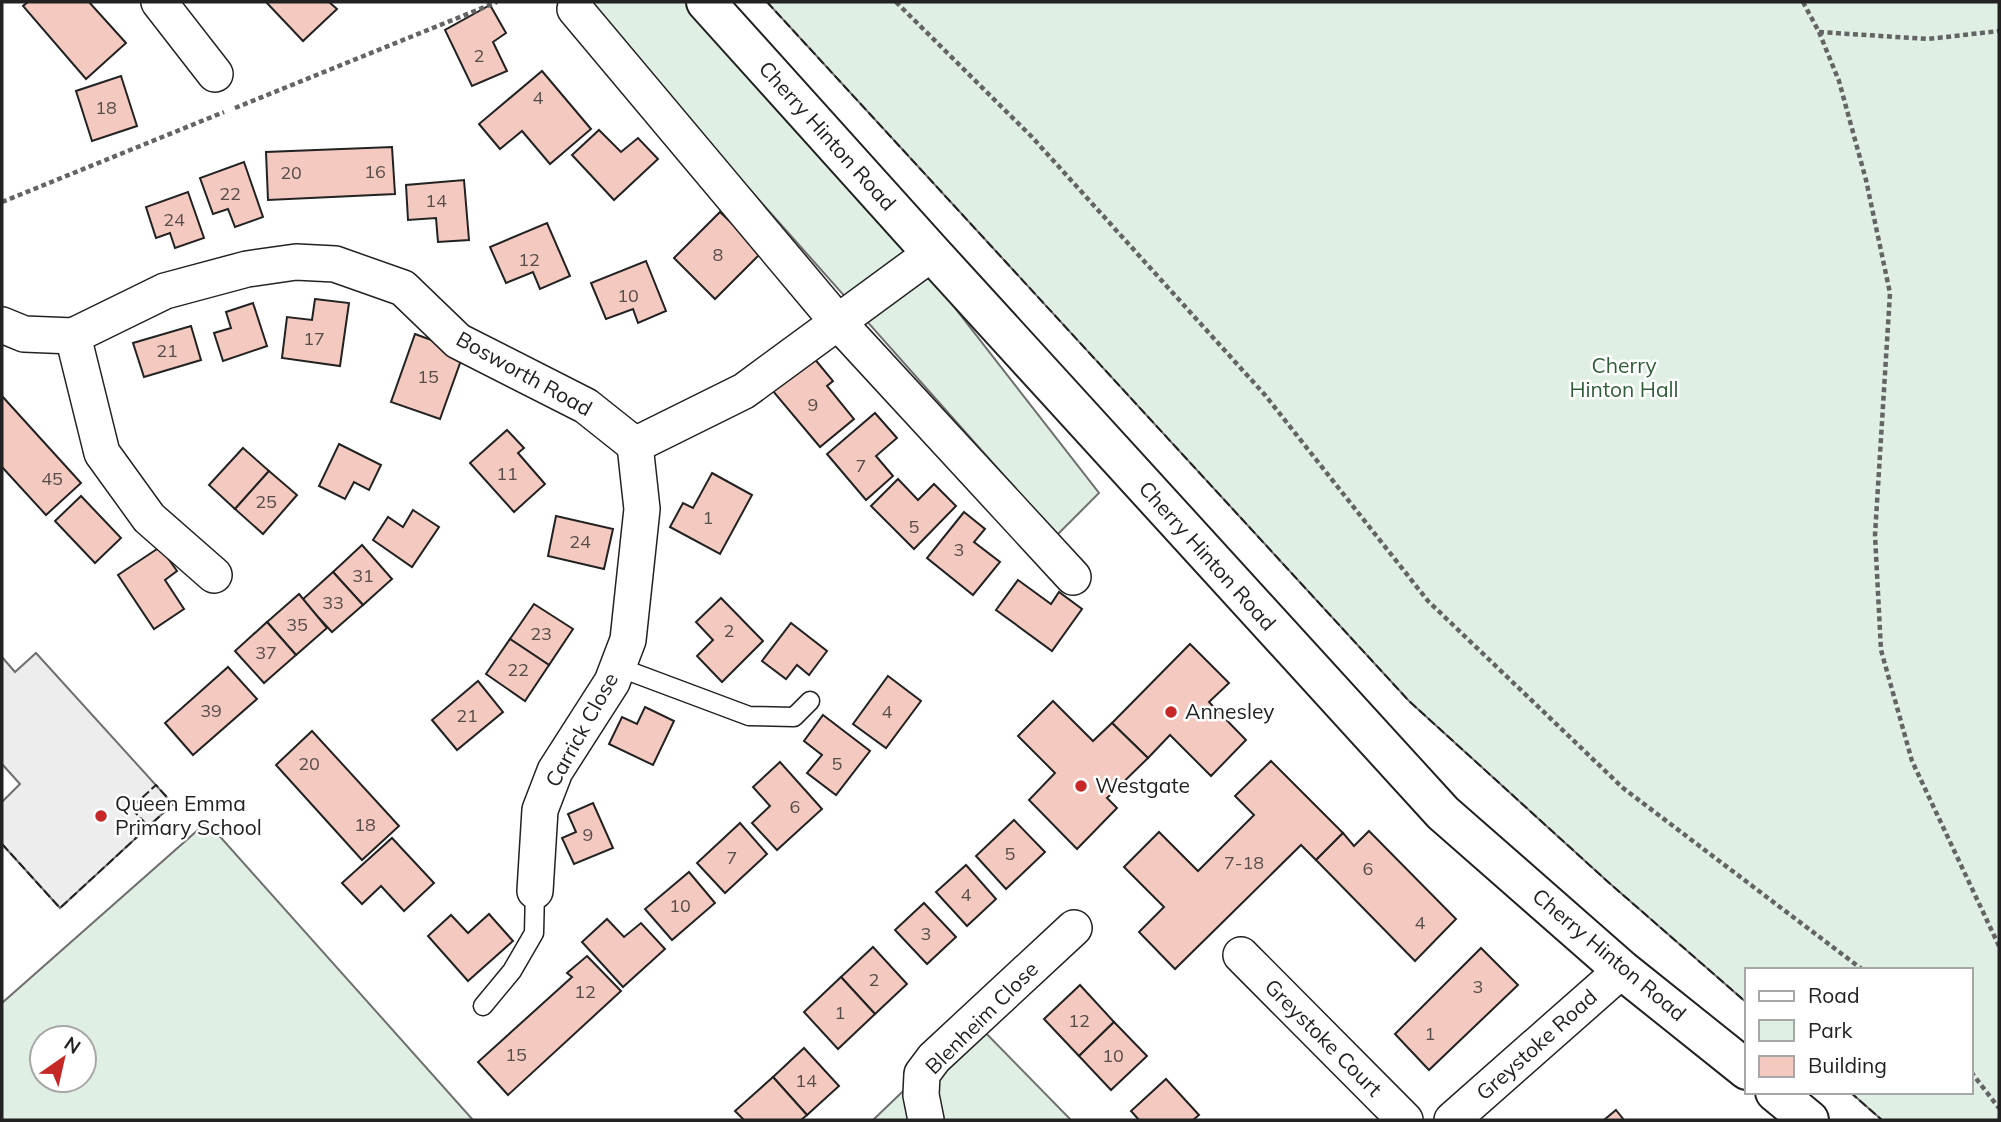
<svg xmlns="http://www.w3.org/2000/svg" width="2001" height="1122" font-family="Mulish,sans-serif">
  <rect width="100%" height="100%" fill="#fff"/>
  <!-- green -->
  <g fill="#e0efe3" stroke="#6f6f6f" stroke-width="2" fill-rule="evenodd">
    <path d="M 583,2 L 685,2 L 899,236 L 1099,493 L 1057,535 Z"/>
    <path d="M 767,2 L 1999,2 L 1999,1120 L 1882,1120 L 1850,1092 L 1971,1092 L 1971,970 L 1747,970 L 1747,1003 L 1607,881 L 1409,701 Z"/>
    <path d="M 207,822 L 473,1120 L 2,1120 L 2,1003 ZM 42,1038 L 84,1038 L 84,1080 L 42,1080 Z"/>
    <path d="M 975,1022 L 1071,1120 L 873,1120 Z"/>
  </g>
  <!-- parking -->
  <path fill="#ededed" stroke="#6f6f6f" stroke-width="2" d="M 36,653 L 173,804 L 60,908 L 2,844 L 2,802 L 20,784 L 2,764 L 2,657 L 15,672 Z"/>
  <!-- building -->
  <g fill="#f3c9c0" stroke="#222" stroke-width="2">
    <path d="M 28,2 L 89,2 L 126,43 L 86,79 L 23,6 Z"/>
    <path d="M 266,2 L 329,2 L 337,9 L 303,41 Z"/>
    <path d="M 490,5 L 506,33 L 493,42 L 507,71 L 472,86 L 445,30 Z"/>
    <path d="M 542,71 L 591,129 L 550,164 L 522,131 L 500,149 L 479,124 Z"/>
    <path d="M 121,76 L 137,126 L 92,141 L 76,91 Z"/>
    <path d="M 599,130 L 621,152 L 638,138 L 658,159 L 614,200 L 572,155 Z"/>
    <path d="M 392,147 L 395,194 L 268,200 L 266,152 Z"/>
    <path d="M 244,162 L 263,217 L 235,227 L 228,209 L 213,214 L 200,178 Z"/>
    <path d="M 464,180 L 469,240 L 438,242 L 436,218 L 408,220 L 406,185 Z"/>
    <path d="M 188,192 L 204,238 L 175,248 L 170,233 L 156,238 L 146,207 Z"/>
    <path d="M 720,212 L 762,252 L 715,299 L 674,258 Z"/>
    <path d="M 547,223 L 570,276 L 540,289 L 533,272 L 506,283 L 490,247 Z"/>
    <path d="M 646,261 L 666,311 L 638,323 L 633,309 L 606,319 L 591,283 Z"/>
    <path d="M 315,299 L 349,303 L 340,366 L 282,358 L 287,317 L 312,320 Z"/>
    <path d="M 253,303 L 267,346 L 223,361 L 214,333 L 231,328 L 226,312 Z"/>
    <path d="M 191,326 L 201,360 L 144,377 L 133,343 Z"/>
    <path d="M 415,334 L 464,352 L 440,419 L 391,402 Z"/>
    <path d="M 813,357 L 833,381 L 827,386 L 854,419 L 820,447 L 772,390 Z"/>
    <path d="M 2,396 L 81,483 L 46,515 L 2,467 Z"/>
    <path d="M 875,413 L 897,438 L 876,456 L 893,476 L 866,500 L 827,454 Z"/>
    <path d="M 507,430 L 524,448 L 518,453 L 545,484 L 514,512 L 470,463 Z"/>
    <path d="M 339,444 L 381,465 L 369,490 L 354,482 L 345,499 L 319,486 Z"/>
    <path d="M 243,448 L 269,471 L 235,509 L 209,485 Z"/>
    <path d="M 269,471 L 297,495 L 263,534 L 235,509 Z"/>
    <path d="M 712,473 L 752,495 L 720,554 L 670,527 L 683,503 L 693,508 Z"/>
    <path d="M 898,479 L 918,500 L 934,484 L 956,506 L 914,549 L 871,506 Z"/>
    <path d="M 81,496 L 121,538 L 95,563 L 55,521 Z"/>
    <path d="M 413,510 L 439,527 L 412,567 L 373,540 L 388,517 L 403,527 Z"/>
    <path d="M 964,512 L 985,529 L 974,542 L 1000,562 L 973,595 L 927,558 Z"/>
    <path d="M 556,516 L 613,529 L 604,569 L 548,556 Z"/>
    <path d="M 362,545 L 392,579 L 363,605 L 333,572 Z"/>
    <path d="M 160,547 L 177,571 L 165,580 L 184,609 L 154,629 L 118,575 Z"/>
    <path d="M 333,572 L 363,605 L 332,632 L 302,600 Z"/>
    <path d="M 1018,580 L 1051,604 L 1059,592 L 1082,609 L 1052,651 L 996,610 Z"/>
    <path d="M 299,594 L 327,628 L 296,655 L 267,622 Z"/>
    <path d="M 721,598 L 763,641 L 722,682 L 697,656 L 713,640 L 696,622 Z"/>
    <path d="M 534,604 L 573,629 L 549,665 L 510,639 Z"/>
    <path d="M 267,622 L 296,655 L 264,683 L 235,651 Z"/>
    <path d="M 791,623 L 827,651 L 809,675 L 797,665 L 786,679 L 762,661 Z"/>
    <path d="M 510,639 L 549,665 L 525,701 L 486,674 Z"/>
    <path d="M 1190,644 L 1229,683 L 1209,702 L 1246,740 L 1211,776 L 1170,735 L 1148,758 L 1112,723 Z"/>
    <path d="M 228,667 L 257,699 L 193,755 L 165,723 Z"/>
    <path d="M 888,676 L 921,701 L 886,748 L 853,724 Z"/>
    <path d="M 478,681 L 503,712 L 457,750 L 432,720 Z"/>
    <path d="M 1053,701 L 1093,741 L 1112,723 L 1148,758 L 1107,798 L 1117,808 L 1077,849 L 1029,800 L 1055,773 L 1018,736 Z"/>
    <path d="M 645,707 L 674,721 L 653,765 L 609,744 L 622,717 L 637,724 Z"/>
    <path d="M 823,715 L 870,751 L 836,795 L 807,773 L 822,755 L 804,741 Z"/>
    <path d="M 312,731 L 399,826 L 362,860 L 276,765 Z"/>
    <path d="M 1271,761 L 1343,833 L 1316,860 L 1301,845 L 1175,969 L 1139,932 L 1164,907 L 1124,867 L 1159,832 L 1198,871 L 1254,815 L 1235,796 Z"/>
    <path d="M 780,762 L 822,809 L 777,850 L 752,823 L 770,806 L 753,787 Z"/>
    <path d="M 593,803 L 613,848 L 574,864 L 562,838 L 576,832 L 568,814 Z"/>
    <path d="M 1014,820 L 1045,852 L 1006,889 L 976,856 Z"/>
    <path d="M 740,823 L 767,854 L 725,893 L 697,863 Z"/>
    <path d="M 1369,831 L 1456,919 L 1415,961 L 1316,860 L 1343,833 L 1354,846 Z"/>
    <path d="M 392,838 L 434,883 L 404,911 L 381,886 L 362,904 L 342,883 Z"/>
    <path d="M 966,865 L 996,899 L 967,926 L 936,892 Z"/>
    <path d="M 689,872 L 715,903 L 672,940 L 645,909 Z"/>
    <path d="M 924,903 L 956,937 L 927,964 L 895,930 Z"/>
    <path d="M 489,914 L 513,941 L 468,981 L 428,936 L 451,915 L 468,933 Z"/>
    <path d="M 607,919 L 624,937 L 641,923 L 665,949 L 623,987 L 582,942 Z"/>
    <path d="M 873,947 L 907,984 L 875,1014 L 841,977 Z"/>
    <path d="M 1481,948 L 1518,985 L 1429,1070 L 1395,1034 Z"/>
    <path d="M 587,956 L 621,991 L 508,1095 L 478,1062 L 572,977 L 567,973 Z"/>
    <path d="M 841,977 L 875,1014 L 838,1049 L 804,1012 Z"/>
    <path d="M 1080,985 L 1114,1022 L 1079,1056 L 1044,1019 Z"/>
    <path d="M 1114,1022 L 1147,1056 L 1111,1090 L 1079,1056 Z"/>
    <path d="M 804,1048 L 839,1086 L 807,1115 L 773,1077 Z"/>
    <path d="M 773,1077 L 807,1115 L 801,1120 L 744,1120 L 735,1111 Z"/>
    <path d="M 1166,1079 L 1199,1115 L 1193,1120 L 1139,1120 L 1131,1111 Z"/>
    <path d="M 1616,1110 L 1624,1120 L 1604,1120 Z"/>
  </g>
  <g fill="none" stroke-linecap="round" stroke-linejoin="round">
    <!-- lane casing -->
    <g stroke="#222" stroke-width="21">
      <g id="lane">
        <path d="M 618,667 L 749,716 L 794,717 L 810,701"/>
        <path d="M 483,1006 L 512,971 L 534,933 L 535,891"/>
      </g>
    </g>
    <!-- street casing -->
    <g stroke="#222" stroke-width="38">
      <g id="street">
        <path d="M 159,2 L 215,74"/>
        <path d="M 575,9 L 837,321 L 1073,577"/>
        <path d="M 2,325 L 24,334 L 73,336 L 165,291 L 247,269 L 296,262 L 335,264 L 403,288 L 458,341 L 586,406 L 635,445 L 744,391 L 932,253"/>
        <path d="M 73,336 L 102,453 L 149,518 L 214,575"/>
        <path d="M 535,891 L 540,810 L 555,771 L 612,682 L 628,640 L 642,509 L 635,445"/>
        <path d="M 1241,955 L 1405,1120"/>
        <path d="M 926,1120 L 921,1095 L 922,1074 L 934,1058 L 1074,928"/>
        <path d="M 1452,1120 L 1622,970"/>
      </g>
    </g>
    <!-- secondary casing -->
    <g stroke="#222" stroke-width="42">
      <g id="secondary">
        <path d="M 706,2 L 932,253 L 1443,813 L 1622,970 L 1747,1070"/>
        <path d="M 1775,1092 L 1809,1120"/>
      </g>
    </g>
    <!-- path -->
    <g stroke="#646464" stroke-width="4.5" stroke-dasharray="5 3.5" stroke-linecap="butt">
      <path d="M 896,2 L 1032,137 L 1265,395 L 1428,601 L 1623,788 L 1863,970"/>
      <path d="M 1803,2 L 1819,32 L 1928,39 L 1999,31"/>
      <path d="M 1819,32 L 1839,81 L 1866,180 L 1890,293 L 1875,535 L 1881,650 L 1912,761 L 1999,946"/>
      <path d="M 235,108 L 497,2"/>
      <path d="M 2,202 L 224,112"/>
      <path d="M 1971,1072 L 1999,1108"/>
    </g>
    <!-- lane -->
    <use href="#lane" stroke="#fff" stroke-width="18"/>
    <!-- street -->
    <use href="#street" stroke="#fff" stroke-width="35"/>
    <!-- secondary -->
    <use href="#secondary" stroke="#fff" stroke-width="38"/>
    <!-- fence -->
    <g stroke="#222" stroke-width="2" stroke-dasharray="9 3.5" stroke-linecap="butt">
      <path d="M 767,2 L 1409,701 L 1607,881 L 1747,1003"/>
      <path d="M 2,844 L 60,908 L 173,804 L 156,785 L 131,808 L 149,827"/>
      <path d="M 1850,1092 L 1882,1120"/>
    </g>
  </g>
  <!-- markers -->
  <g fill="#c62828" stroke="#fff" stroke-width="2.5">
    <circle cx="1171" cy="712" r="7"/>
    <circle cx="1081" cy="786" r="7"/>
    <circle cx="101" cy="816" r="7"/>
  </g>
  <g text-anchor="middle" stroke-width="5" stroke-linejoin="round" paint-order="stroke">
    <!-- number labels -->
    <g font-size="18" fill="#564c4a">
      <text x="479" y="62">2</text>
      <text x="538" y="104">4</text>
      <text x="106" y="114">18</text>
      <text x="375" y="178">16</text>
      <text x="291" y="179">20</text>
      <text x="230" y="200">22</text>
      <text x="436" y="207">14</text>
      <text x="174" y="226">24</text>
      <text x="718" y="261">8</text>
      <text x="529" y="266">12</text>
      <text x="628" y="302">10</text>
      <text x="314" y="345">17</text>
      <text x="167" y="357">21</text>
      <text x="428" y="383">15</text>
      <text x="813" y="411">9</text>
      <text x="861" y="472">7</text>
      <text x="507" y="480">11</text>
      <text x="52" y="485">45</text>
      <text x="266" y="508">25</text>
      <text x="708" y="524">1</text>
      <text x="914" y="533">5</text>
      <text x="580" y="548">24</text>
      <text x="959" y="556">3</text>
      <text x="363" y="582">31</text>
      <text x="333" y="609">33</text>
      <text x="297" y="631">35</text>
      <text x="729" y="637">2</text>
      <text x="541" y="640">23</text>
      <text x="266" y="659">37</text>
      <text x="518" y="676">22</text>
      <text x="211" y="717">39</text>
      <text x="887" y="718">4</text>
      <text x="467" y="722">21</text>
      <text x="309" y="770">20</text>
      <text x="837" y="770">5</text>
      <text x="795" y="813">6</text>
      <text x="365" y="831">18</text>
      <text x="588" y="841">9</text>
      <text x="1010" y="860">5</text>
      <text x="732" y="864">7</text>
      <text x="1244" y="869">7-18</text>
      <text x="1368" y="875">6</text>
      <text x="966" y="901">4</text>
      <text x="680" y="912">10</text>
      <text x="1420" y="929">4</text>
      <text x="926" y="940">3</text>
      <text x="874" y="986">2</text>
      <text x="1478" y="993">3</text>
      <text x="585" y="998">12</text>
      <text x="840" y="1019">1</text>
      <text x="1079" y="1027">12</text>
      <text x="1430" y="1040">1</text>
      <text x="516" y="1061">15</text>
      <text x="1113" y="1062">10</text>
      <text x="806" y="1087">14</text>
    </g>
    <!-- street labels -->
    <g font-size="21" fill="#222" stroke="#fff">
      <text transform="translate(827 136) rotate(48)" y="7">Cherry Hinton Road</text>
      <text transform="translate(524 374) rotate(29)" y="7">Bosworth Road</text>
      <text transform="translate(1207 556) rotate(48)" y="7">Cherry Hinton Road</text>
      <text transform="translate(582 730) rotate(-61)" y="7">Carrick Close</text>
      <text transform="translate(1609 955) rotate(40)" y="7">Cherry Hinton Road</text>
      <text transform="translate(982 1018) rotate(-45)" y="7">Blenheim Close</text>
      <text transform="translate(1323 1038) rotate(45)" y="7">Greystoke Court</text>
      <text transform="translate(1537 1045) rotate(-42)" y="7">Greystoke Road</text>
    </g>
    <!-- park labels -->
    <g font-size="21" fill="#2f5e38" stroke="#fff">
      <text x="1624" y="373">Cherry<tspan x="1624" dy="24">Hinton Hall</tspan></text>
    </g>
    <!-- poi labels -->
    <g font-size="21" fill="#222" stroke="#fff" text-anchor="start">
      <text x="1185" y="719">Annesley</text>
      <text x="1095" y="793">Westgate</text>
      <text x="115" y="811">Queen Emma<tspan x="115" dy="24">Primary School</tspan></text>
    </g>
  </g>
  <!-- border -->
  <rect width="2001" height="1122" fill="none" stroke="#222222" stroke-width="7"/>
  <!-- legend -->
  <rect x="1745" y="968" width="228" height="126" fill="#ffffff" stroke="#a7a7a7" stroke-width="2"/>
  <rect x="1759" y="991" width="35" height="10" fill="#ffffff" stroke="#a7a7a7" stroke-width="2"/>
  <text x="1808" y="1003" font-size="21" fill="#222222">Road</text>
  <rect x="1759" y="1020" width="35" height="21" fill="#e0efe3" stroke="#a7a7a7" stroke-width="2"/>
  <text x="1808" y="1038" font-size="21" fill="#222222">Park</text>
  <rect x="1759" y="1056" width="35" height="21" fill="#f3c9c0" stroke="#a7a7a7" stroke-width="2"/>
  <text x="1808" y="1073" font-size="21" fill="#222222">Building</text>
  <!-- north arrow -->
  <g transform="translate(63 1059) rotate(34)"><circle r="33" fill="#ffffff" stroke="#a7a7a7" stroke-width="2"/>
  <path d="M0-5L12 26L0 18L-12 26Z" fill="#c62828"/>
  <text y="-10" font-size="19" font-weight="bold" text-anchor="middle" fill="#222222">N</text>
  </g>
</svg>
